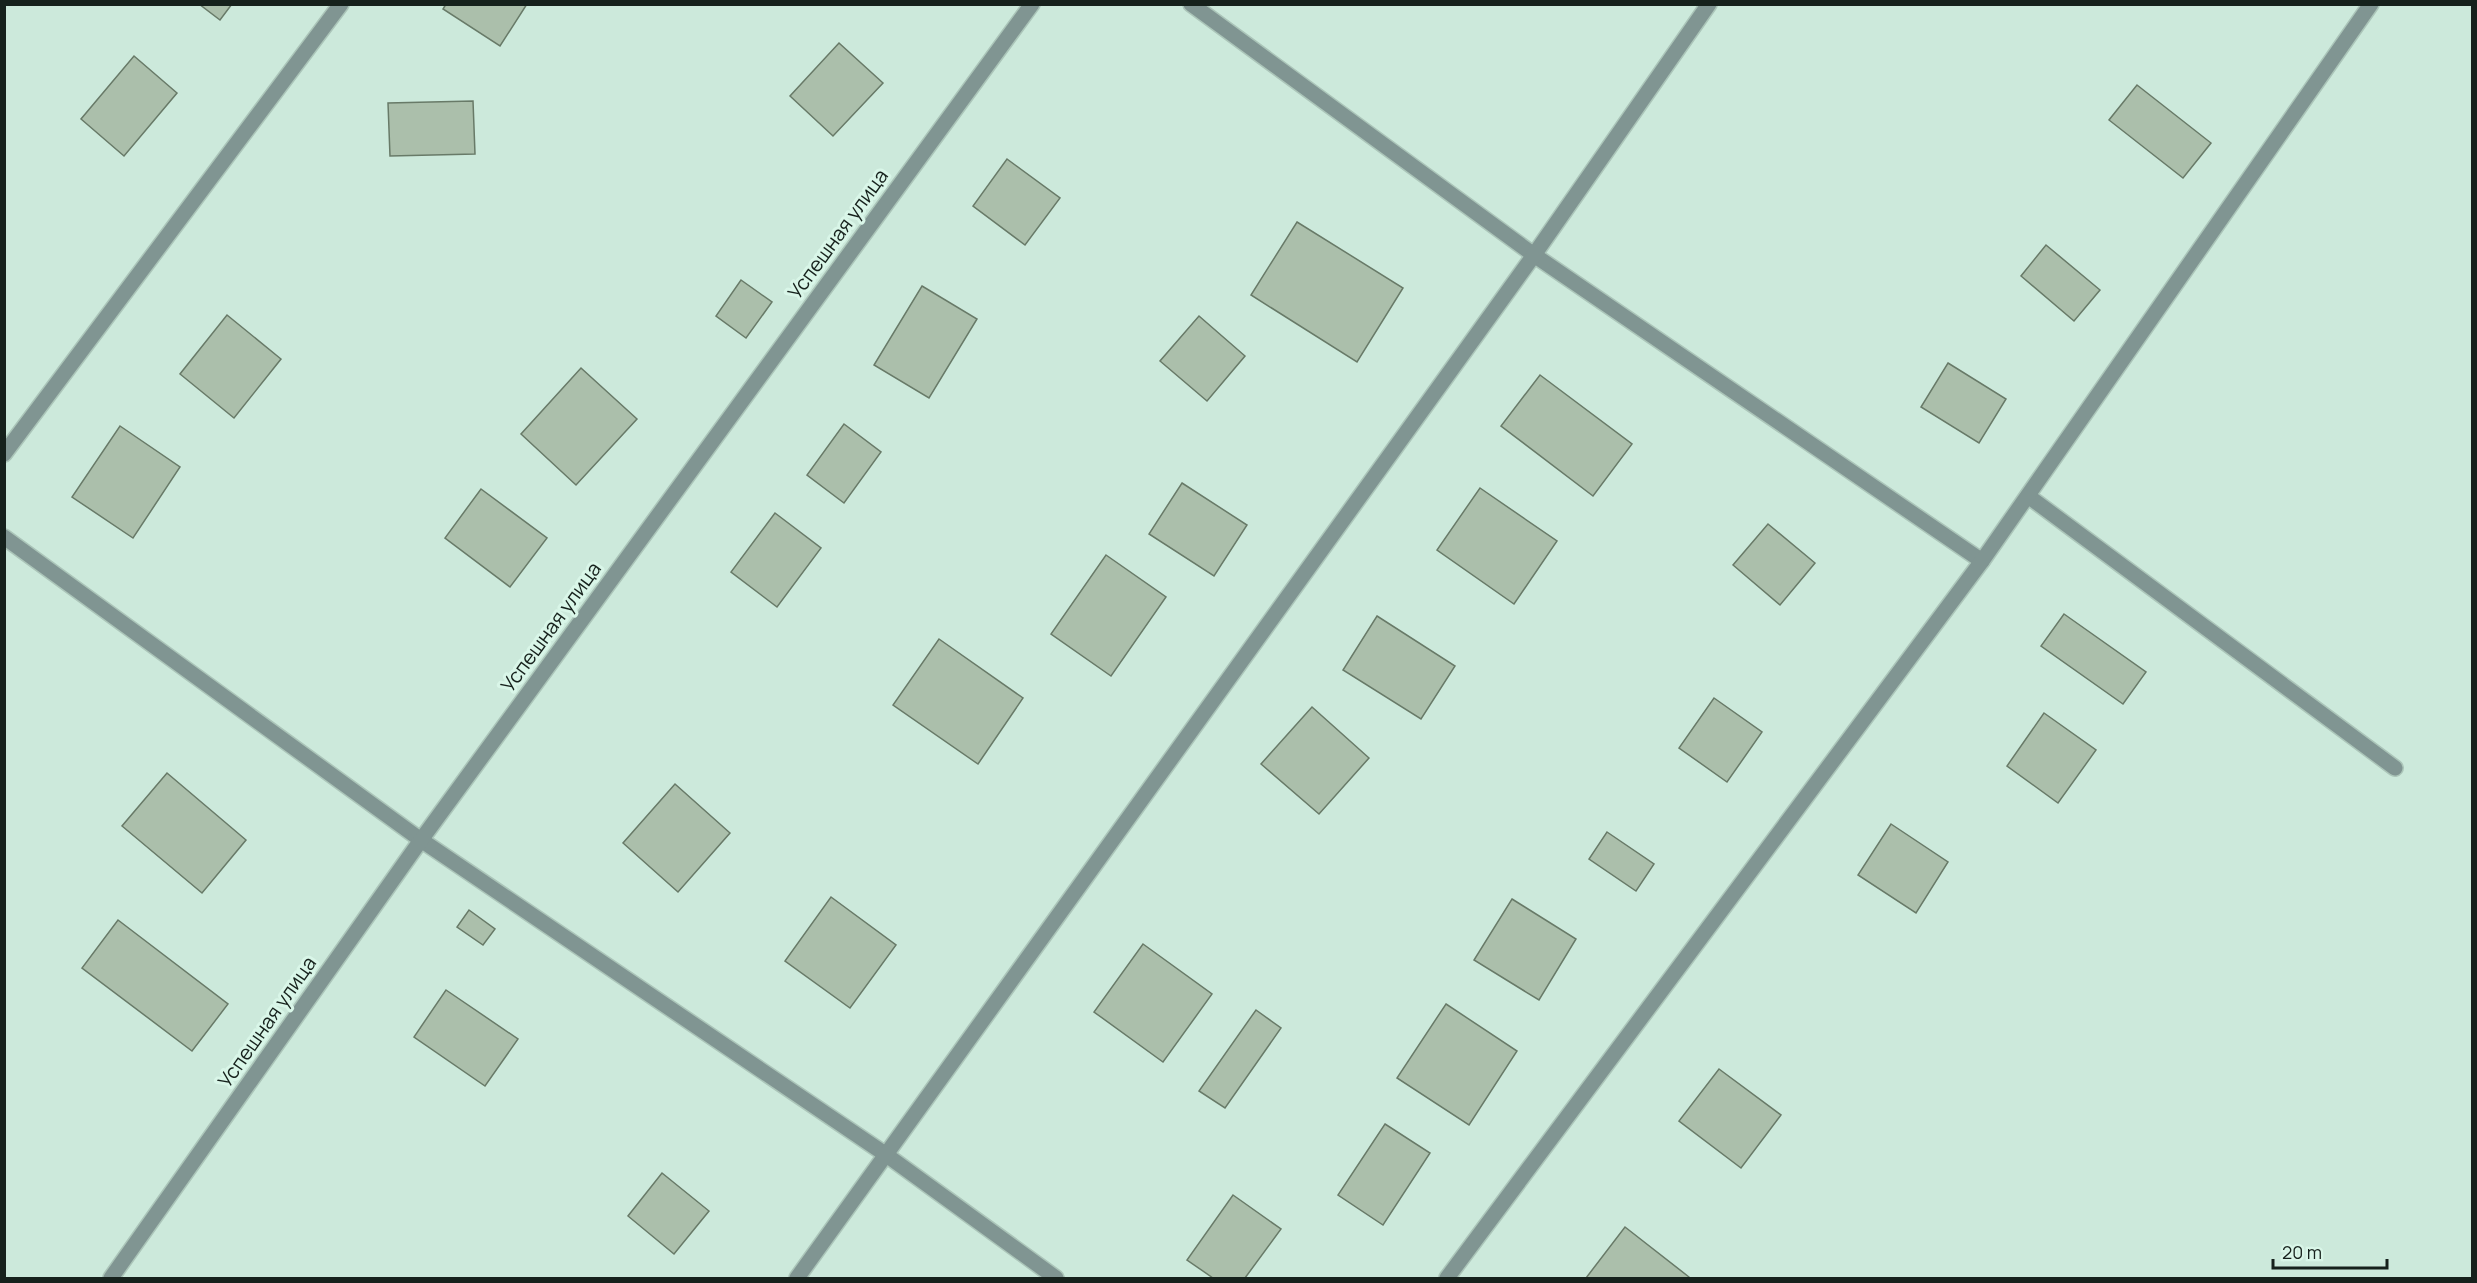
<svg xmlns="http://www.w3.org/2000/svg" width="2477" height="1283" font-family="Manrope,sans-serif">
  <rect width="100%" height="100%" fill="#cce9db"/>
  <!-- building -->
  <g fill="#abbfab" stroke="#687a68" stroke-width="1.5">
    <path d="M 199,4 L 232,4 L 220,20 Z"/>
    <path d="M 446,4 L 527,4 L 500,46 L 443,9 Z"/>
    <path d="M 839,43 L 883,83 L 833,136 L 790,96 Z"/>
    <path d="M 134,56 L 177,93 L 124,156 L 81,119 Z"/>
    <path d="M 2137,85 L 2211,143 L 2183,178 L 2109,120 Z"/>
    <path d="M 473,101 L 475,154 L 390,156 L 388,103 Z"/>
    <path d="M 1007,159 L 1060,198 L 1025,245 L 973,206 Z"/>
    <path d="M 1297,222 L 1403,288 L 1357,362 L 1251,295 Z"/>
    <path d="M 2046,245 L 2100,290 L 2074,321 L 2021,276 Z"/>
    <path d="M 741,280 L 772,302 L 746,338 L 716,316 Z"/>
    <path d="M 922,286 L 977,319 L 929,398 L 874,365 Z"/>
    <path d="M 227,315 L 281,359 L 234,418 L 180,374 Z"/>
    <path d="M 1199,316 L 1245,356 L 1207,401 L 1160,361 Z"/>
    <path d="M 1948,363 L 2006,399 L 1979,443 L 1921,407 Z"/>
    <path d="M 581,368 L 637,419 L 576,485 L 521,434 Z"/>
    <path d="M 1540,375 L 1632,444 L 1593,496 L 1501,426 Z"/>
    <path d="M 844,424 L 881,452 L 844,503 L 807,475 Z"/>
    <path d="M 120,426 L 180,467 L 133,538 L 72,497 Z"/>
    <path d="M 1182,483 L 1247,525 L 1214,576 L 1149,534 Z"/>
    <path d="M 1480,488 L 1557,541 L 1514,604 L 1437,550 Z"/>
    <path d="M 481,489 L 547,538 L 510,587 L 445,538 Z"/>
    <path d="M 775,513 L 821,548 L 777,607 L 731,572 Z"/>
    <path d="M 1768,524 L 1815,563 L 1780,605 L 1733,565 Z"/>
    <path d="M 1106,555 L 1166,597 L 1111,676 L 1051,634 Z"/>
    <path d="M 2064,614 L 2146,672 L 2123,704 L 2041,646 Z"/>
    <path d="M 1377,616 L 1455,666 L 1421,719 L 1343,670 Z"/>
    <path d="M 939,639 L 1023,698 L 978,764 L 893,705 Z"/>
    <path d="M 1714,698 L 1762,732 L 1727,782 L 1679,748 Z"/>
    <path d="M 1312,707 L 1369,758 L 1319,814 L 1261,764 Z"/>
    <path d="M 2044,713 L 2096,750 L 2058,803 L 2007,766 Z"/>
    <path d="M 167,773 L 246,840 L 202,893 L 122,826 Z"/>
    <path d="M 675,784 L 730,833 L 678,892 L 623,843 Z"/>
    <path d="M 1891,824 L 1948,862 L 1916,913 L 1858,875 Z"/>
    <path d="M 1607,832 L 1654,864 L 1636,891 L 1589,859 Z"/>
    <path d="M 831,897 L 896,945 L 850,1008 L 785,961 Z"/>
    <path d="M 1512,899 L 1576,939 L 1539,1000 L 1474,960 Z"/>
    <path d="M 469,910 L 495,929 L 483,945 L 457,927 Z"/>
    <path d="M 118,920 L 228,1004 L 192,1051 L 82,968 Z"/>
    <path d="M 1143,944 L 1212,994 L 1163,1062 L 1094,1012 Z"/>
    <path d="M 446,990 L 518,1039 L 485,1086 L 414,1037 Z"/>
    <path d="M 1446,1004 L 1517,1051 L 1469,1125 L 1397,1078 Z"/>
    <path d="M 1256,1010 L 1281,1028 L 1225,1108 L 1199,1091 Z"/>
    <path d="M 1719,1069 L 1781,1115 L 1741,1168 L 1679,1121 Z"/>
    <path d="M 1385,1124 L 1430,1153 L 1383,1225 L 1338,1195 Z"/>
    <path d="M 662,1173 L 709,1211 L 674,1254 L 628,1216 Z"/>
    <path d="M 1233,1195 L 1281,1229 L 1245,1278 L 1213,1278 L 1187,1260 Z"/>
    <path d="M 1625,1227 L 1689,1277 L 1687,1278 L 1586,1278 Z"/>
  </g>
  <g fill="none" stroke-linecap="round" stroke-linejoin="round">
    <!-- service casing -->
    <g stroke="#abc5b9" stroke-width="18">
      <path id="service" d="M 2028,496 L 2395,768"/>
    </g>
    <!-- minor casing -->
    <g stroke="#abc5b9" stroke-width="18">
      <g id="minor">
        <path d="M 1191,4 L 1534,255 L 1982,561"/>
        <path d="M 4,454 L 341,4"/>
        <path d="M 4,537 L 421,840 L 885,1154 L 1056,1278"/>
        <path d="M 111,1278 L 421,840 L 1032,4"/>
        <path d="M 797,1278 L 1534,255 L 1709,4"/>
        <path d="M 1447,1278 L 1982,561 L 2371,4"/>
      </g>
    </g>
    <!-- service -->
    <use href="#service" stroke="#809592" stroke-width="15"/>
    <!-- minor -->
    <use href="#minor" stroke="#809592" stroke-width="15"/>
  </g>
  <g text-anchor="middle" stroke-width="6" stroke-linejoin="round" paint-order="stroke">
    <!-- street labels -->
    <g font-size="20" fill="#16211c" stroke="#d9f6e8">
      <text transform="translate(838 234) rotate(-54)" y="7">Успешная улица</text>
      <text transform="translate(551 627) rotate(-54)" y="7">Успешная улица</text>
      <text transform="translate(267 1022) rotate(-55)" y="7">Успешная улица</text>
    </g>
  </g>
  <!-- border -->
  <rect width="2477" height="1283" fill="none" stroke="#16211c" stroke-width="12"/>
  <!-- scale -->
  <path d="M2273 1259v9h114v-9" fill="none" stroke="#16211c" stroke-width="3"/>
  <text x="2282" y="1259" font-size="18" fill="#16211c" stroke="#d9f6e8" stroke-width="4.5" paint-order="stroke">20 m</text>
</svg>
